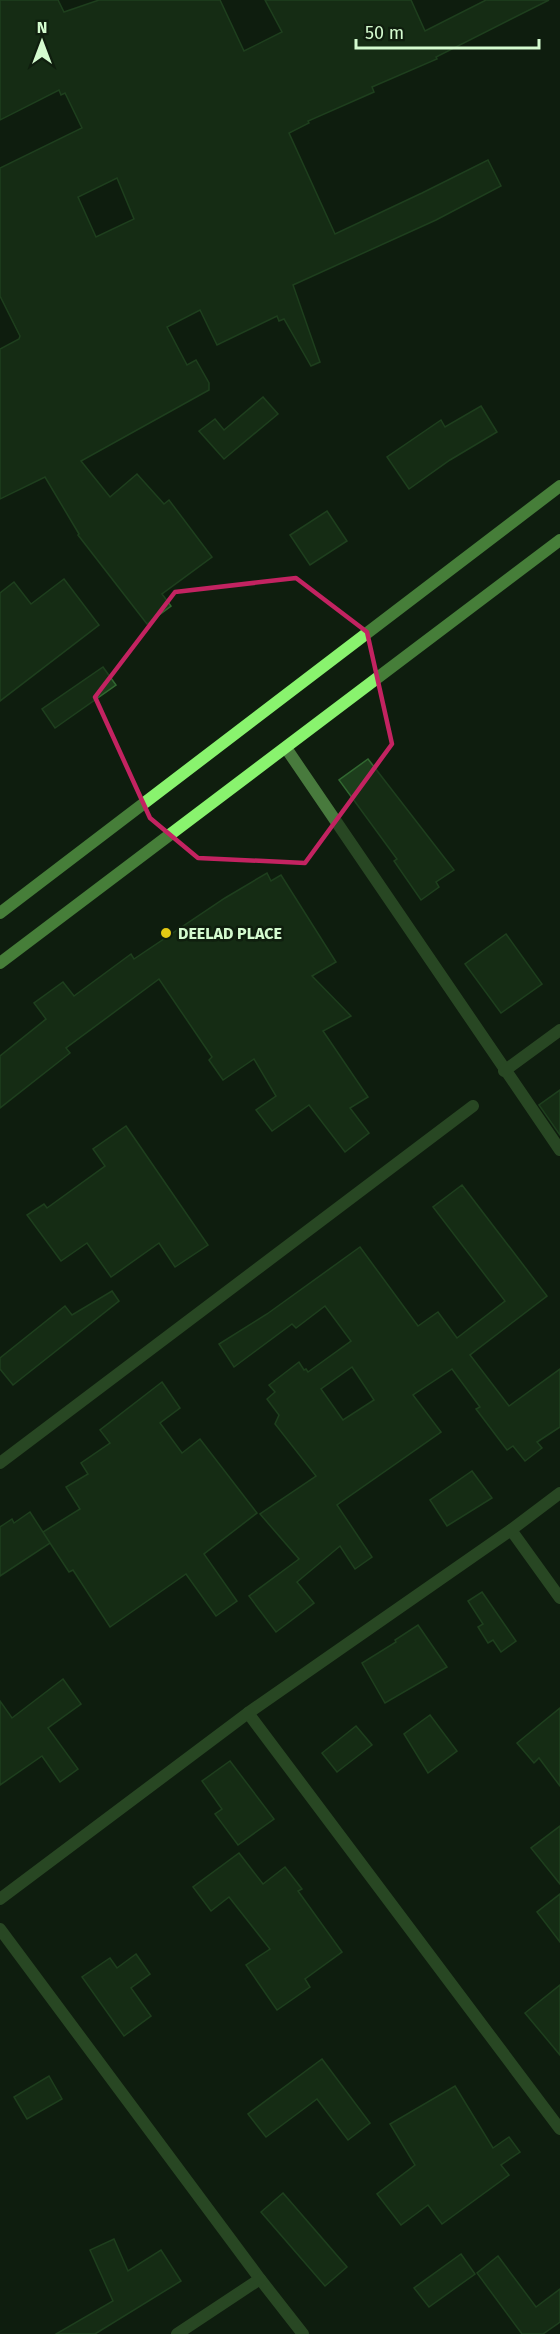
<svg xmlns="http://www.w3.org/2000/svg" width="560" height="2334" font-family="'Fira Sans',sans-serif">
  <rect width="100%" height="100%" fill="#0f1e0e"/>
  <!-- building -->
  <g fill="#1d3e1c" stroke="#316830" stroke-width="1.5" fill-rule="evenodd">
    <path d="M 0,0 L 58,0 L 64,12 L 99,0 L 220,0 L 244,51 L 282,32 L 265,0 L 411,0 L 425,31 L 486,0 L 549,0 L 436,57 L 437,59 L 372,87 L 374,92 L 308,121 L 309,123 L 289,133 L 335,234 L 422,193 L 488,160 L 501,186 L 436,220 L 293,285 L 320,362 L 311,366 L 284,319 L 279,321 L 277,316 L 217,345 L 200,310 L 167,327 L 187,365 L 196,360 L 209,383 L 209,390 L 81,461 L 110,497 L 137,474 L 164,504 L 169,500 L 212,557 L 162,594 L 171,606 L 147,624 L 78,535 L 79,534 L 45,477 L 0,499 L 0,349 L 19,339 L 20,336 L 0,296 L 0,168 L 82,128 L 65,93 L 61,95 L 59,90 L 0,120 ZM 117,178 L 134,219 L 96,237 L 78,197 Z"/>
    <path d="M 263,397 L 278,414 L 224,459 L 199,431 L 215,419 L 224,430 Z"/>
    <path d="M 481,406 L 497,432 L 450,460 L 409,489 L 387,457 L 441,420 L 445,427 Z"/>
    <path d="M 327,511 L 347,541 L 310,565 L 290,535 Z"/>
    <path d="M 64,579 L 99,625 L 0,701 L 0,593 L 14,582 L 31,604 Z"/>
    <path d="M 103,667 L 116,685 L 55,728 L 42,709 Z"/>
    <path d="M 368,759 L 454,870 L 436,882 L 439,887 L 421,900 L 394,861 L 397,859 L 339,780 Z"/>
    <path d="M 267,873 L 271,881 L 281,875 L 336,962 L 312,976 L 351,1016 L 323,1031 L 368,1097 L 350,1108 L 369,1133 L 345,1152 L 309,1105 L 272,1131 L 256,1110 L 276,1096 L 254,1059 L 223,1080 L 209,1060 L 212,1057 L 159,979 L 66,1048 L 70,1053 L 0,1108 L 0,1056 L 46,1019 L 34,1003 L 63,982 L 74,996 L 131,954 L 134,959 L 225,898 Z"/>
    <path d="M 506,934 L 542,984 L 501,1013 L 465,964 Z"/>
    <path d="M 560,1090 L 560,1135 L 539,1105 Z"/>
    <path d="M 126,1126 L 208,1245 L 175,1267 L 159,1243 L 111,1277 L 87,1243 L 61,1261 L 27,1215 L 44,1204 L 47,1208 L 105,1166 L 93,1149 Z"/>
    <path d="M 462,1185 L 547,1296 L 470,1355 L 509,1406 L 560,1369 L 560,1427 L 537,1442 L 542,1448 L 525,1461 L 513,1446 L 507,1450 L 476,1409 L 480,1407 L 452,1369 L 413,1395 L 441,1432 L 337,1505 L 372,1557 L 355,1569 L 340,1546 L 297,1582 L 314,1603 L 276,1632 L 249,1596 L 299,1559 L 260,1514 L 316,1476 L 275,1424 L 279,1415 L 267,1399 L 275,1392 L 269,1385 L 299,1362 L 304,1370 L 306,1369 L 308,1372 L 351,1341 L 325,1306 L 296,1328 L 292,1324 L 234,1367 L 219,1344 L 267,1314 L 360,1247 L 418,1326 L 438,1312 L 457,1338 L 505,1301 L 433,1207 ZM 352,1367 L 374,1400 L 343,1420 L 321,1389 Z"/>
    <path d="M 112,1291 L 119,1301 L 13,1385 L 0,1369 L 0,1358 L 65,1306 L 72,1315 Z"/>
    <path d="M 162,1382 L 180,1408 L 160,1423 L 182,1453 L 200,1439 L 257,1513 L 204,1554 L 237,1601 L 216,1616 L 186,1574 L 110,1627 L 73,1570 L 69,1572 L 50,1543 L 0,1576 L 0,1527 L 12,1519 L 14,1523 L 30,1512 L 50,1543 L 43,1532 L 80,1509 L 66,1487 L 88,1474 L 81,1463 L 110,1443 L 100,1430 Z"/>
    <path d="M 472,1471 L 492,1498 L 447,1526 L 430,1500 Z"/>
    <path d="M 482,1592 L 516,1641 L 501,1652 L 493,1640 L 488,1643 L 478,1627 L 483,1624 L 468,1601 Z"/>
    <path d="M 418,1625 L 447,1667 L 385,1703 L 362,1663 L 396,1642 L 395,1640 Z"/>
    <path d="M 63,1679 L 81,1704 L 48,1728 L 78,1769 L 60,1782 L 42,1756 L 0,1785 L 0,1701 L 12,1718 Z"/>
    <path d="M 560,1708 L 560,1786 L 539,1758 L 534,1763 L 517,1743 Z"/>
    <path d="M 430,1715 L 457,1751 L 428,1773 L 404,1734 Z"/>
    <path d="M 356,1726 L 372,1745 L 337,1772 L 322,1753 Z"/>
    <path d="M 230,1761 L 274,1819 L 238,1845 L 215,1814 L 222,1809 L 202,1781 Z"/>
    <path d="M 560,1826 L 560,1884 L 531,1848 Z"/>
    <path d="M 239,1853 L 263,1884 L 285,1867 L 302,1889 L 298,1891 L 342,1952 L 305,1979 L 310,1987 L 277,2010 L 246,1965 L 270,1949 L 229,1897 L 211,1911 L 193,1887 Z"/>
    <path d="M 560,1894 L 560,1942 L 537,1912 Z"/>
    <path d="M 136,1954 L 150,1974 L 131,1988 L 151,2016 L 124,2036 L 82,1977 L 110,1958 L 117,1968 Z"/>
    <path d="M 560,1985 L 560,2055 L 525,2013 Z"/>
    <path d="M 322,2059 L 370,2123 L 348,2140 L 317,2099 L 266,2137 L 248,2114 Z"/>
    <path d="M 49,2076 L 62,2099 L 27,2119 L 14,2097 Z"/>
    <path d="M 455,2086 L 493,2148 L 509,2137 L 520,2152 L 501,2165 L 509,2175 L 442,2224 L 428,2205 L 401,2225 L 377,2194 L 415,2165 L 390,2124 Z"/>
    <path d="M 283,2193 L 347,2267 L 325,2286 L 261,2212 Z"/>
    <path d="M 114,2239 L 128,2271 L 161,2250 L 181,2281 L 95,2334 L 56,2334 L 113,2301 L 90,2250 Z"/>
    <path d="M 461,2254 L 475,2274 L 429,2307 L 414,2288 Z"/>
    <path d="M 498,2256 L 536,2307 L 560,2289 L 560,2322 L 543,2334 L 522,2334 L 477,2273 Z"/>
  </g>
  <g fill="none" stroke-linecap="round" stroke-linejoin="round">
    <!-- street -->
    <g stroke="#487a3d" stroke-width="12">
      <path d="M 286,748 L 560,1150"/>
      <path d="M 504,1071 L 560,1030"/>
      <path d="M 0,1463 L 473,1106"/>
      <path d="M 511,1530 L 560,1598"/>
      <path d="M 248,1713 L 560,2129"/>
      <path d="M 0,1899 L 248,1713 L 511,1530 L 560,1493"/>
      <path d="M 0,1929 L 260,2279 L 303,2334"/>
      <path d="M 177,2334 L 260,2279"/>
    </g>
    <!-- secondary -->
    <g stroke="#89f36e" stroke-width="12">
      <path d="M 0,913 L 560,486"/>
      <path d="M 0,963 L 560,540"/>
    </g>
  </g>
  <!-- marked area -->
  <path d="M0 0H560V2334H0ZM 296,578 L 367,632 L 392,744 L 305,863 L 198,858 L 150,818 L 95,697 L 175,592 Z" fill="#0f1e0e" fill-opacity=".55" fill-rule="evenodd"/>
  <path fill="none" stroke="#c32361" stroke-width="4.5" stroke-linejoin="round" d="M 296,578 L 367,632 L 392,744 L 305,863 L 198,858 L 150,818 L 95,697 L 175,592 Z"/>
  <!-- markers -->
  <circle fill="#e4c913" stroke="#0f1e0e" stroke-width="2" cx="166" cy="933" r="6"/>
  <g text-anchor="middle" stroke-width="5" stroke-linejoin="round" paint-order="stroke">
    <!-- poi labels -->
    <g font-size="16" font-weight="bold" fill="#d4fbcf" stroke="#0f1e0e" text-anchor="start">
      <text x="178" y="939">DEELAD PLACE</text>
    </g>
  </g>
  <!-- north arrow -->
  <g transform="translate(42 42)" stroke="#0f1e0e" stroke-width="4.5" paint-order="stroke">
  <path d="M0-4.5L10 22L0 15L-10 22Z" fill="#d4fbcf"/>
  <text y="-9" font-size="16" font-weight="bold" text-anchor="middle" fill="#d4fbcf">N</text>
  </g>
  <!-- scale -->
  <path d="M356 39v9h183v-9" fill="none" stroke="#d4fbcf" stroke-width="3"/>
  <text x="365" y="39" font-size="18" fill="#d4fbcf" stroke="#0f1e0e" stroke-width="4.5" paint-order="stroke">50 m</text>
</svg>
